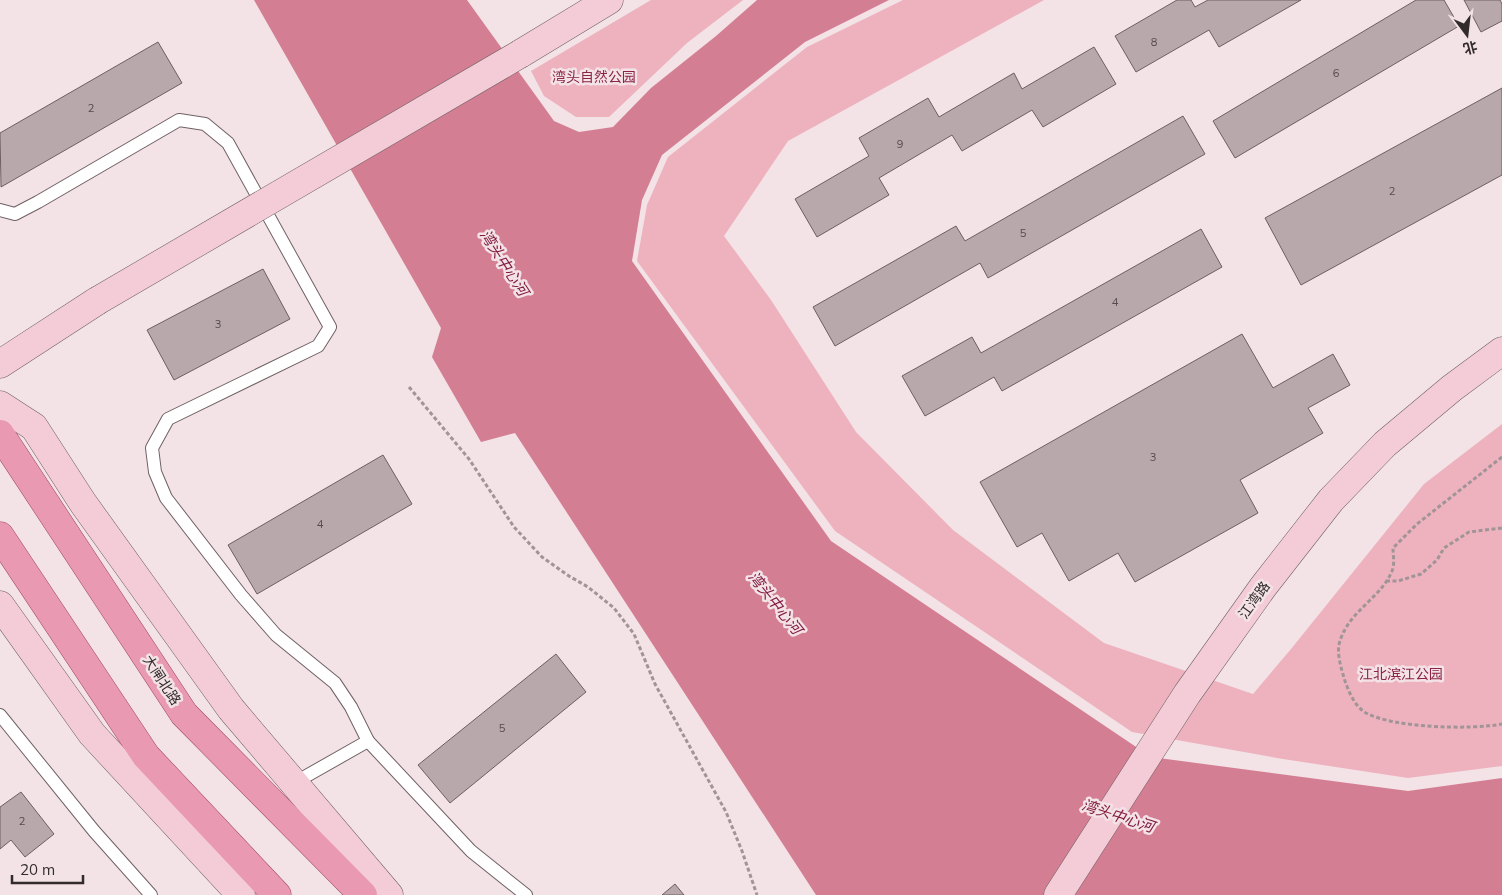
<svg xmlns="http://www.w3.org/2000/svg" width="1502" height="895" font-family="Mulish,'Noto Sans SC',sans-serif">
  <rect width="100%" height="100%" fill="#f3e2e6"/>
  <!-- green -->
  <g fill="#eeb2bf">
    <path d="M 651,0 L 743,0 L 687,43 L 609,117 L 576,117 L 544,96 L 531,71 Z"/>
    <path d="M 903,0 L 1044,0 L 788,141 L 724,236 L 771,300 L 856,432 L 953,530 L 1104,643 L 1253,694 L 1291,649 L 1424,484 L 1502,424 L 1502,766 L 1408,778 L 1283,759 L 1132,732 L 835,531 L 637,261 L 647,205 L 668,157 L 807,47 Z"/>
  </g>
  <!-- water -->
  <path fill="#d47e93" d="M 254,0 L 467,0 L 554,121 L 579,132 L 613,127 L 651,88 L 716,36 L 757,0 L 889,0 L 805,42 L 662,155 L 642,200 L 632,261 L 831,541 L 1151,757 L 1408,791 L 1502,778 L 1502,895 L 816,895 L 515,433 L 481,442 L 432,357 L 441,328 Z"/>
  <!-- building -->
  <g fill="#b8a8ab" stroke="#6d5f61">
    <path d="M 1177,0 L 1191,0 L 1195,7 L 1208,0 L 1301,0 L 1219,47 L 1209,30 L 1136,72 L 1115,36 Z"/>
    <path d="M 1416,0 L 1444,0 L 1459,26 L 1235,158 L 1213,121 Z"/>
    <path d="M 1464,0 L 1500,0 L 1502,4 L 1502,21 L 1481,32 Z"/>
    <path d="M 158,42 L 182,83 L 1,187 L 0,133 Z"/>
    <path d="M 1094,47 L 1116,84 L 1043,127 L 1032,110 L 962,151 L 952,135 L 879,178 L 889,195 L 817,237 L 795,199 L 869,156 L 859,138 L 928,98 L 939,117 L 1014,73 L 1022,89 Z"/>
    <path d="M 1502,88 L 1502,175 L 1301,285 L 1265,218 Z"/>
    <path d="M 1183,116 L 1205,154 L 988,278 L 980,263 L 835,346 L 813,307 L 956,226 L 965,241 Z"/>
    <path d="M 1201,229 L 1222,267 L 1002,391 L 994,377 L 925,416 L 902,376 L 972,337 L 981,353 Z"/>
    <path d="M 263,269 L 290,319 L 174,380 L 147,330 Z"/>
    <path d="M 1242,334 L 1273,388 L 1333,354 L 1350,385 L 1308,408 L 1323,433 L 1240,480 L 1258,513 L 1135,582 L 1118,553 L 1069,581 L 1042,533 L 1017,547 L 980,482 Z"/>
    <path d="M 383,455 L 412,504 L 257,594 L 228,545 Z"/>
    <path d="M 556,654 L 586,692 L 450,803 L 418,765 Z"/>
    <path d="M 21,792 L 54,834 L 25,857 L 11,840 L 0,849 L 0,807 Z"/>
    <path d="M 675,884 L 684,895 L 662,895 Z"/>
  </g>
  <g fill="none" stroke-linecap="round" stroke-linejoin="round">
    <!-- lane casing -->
    <g stroke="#6f6164" stroke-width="14">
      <g id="lane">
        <path d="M 0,210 L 15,214 L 38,202 L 179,120 L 205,124 L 228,143 L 330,327 L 318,346 L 168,419 L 152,448 L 155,472 L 166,498 L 241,595 L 276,635 L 335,683 L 351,707 L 368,741 L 294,783"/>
        <path d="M 0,715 L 94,831 L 151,895"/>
        <path d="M 368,741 L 471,851 L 526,895"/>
      </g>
    </g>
    <!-- secondary casing -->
    <g stroke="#6f6164" stroke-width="29">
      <g id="secondary">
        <path d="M 520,54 L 609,0"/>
        <path d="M 0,364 L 97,301"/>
        <path d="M 0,405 L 34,427 L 83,503 L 231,709 L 389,895"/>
        <path d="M 0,605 L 92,734 L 241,895"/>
        <path d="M 1058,895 L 1187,694 L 1263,587 L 1331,500 L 1385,444 L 1452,388 L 1502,351"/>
      </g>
    </g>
    <!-- primary casing -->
    <g stroke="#a04762" stroke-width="29">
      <g id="primary">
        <path d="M 0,434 L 184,714 L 363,895"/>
        <path d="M 0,536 L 146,756 L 277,895"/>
      </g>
    </g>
    <!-- path -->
    <g stroke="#a19497" stroke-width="3" stroke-dasharray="4 2.5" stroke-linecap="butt">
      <path d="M 409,387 L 469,459 L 514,527 L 542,557 L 569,576 L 588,587 L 614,608 L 634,634 L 655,684 L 726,812 L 742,851 L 757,895"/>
      <path d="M 1502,457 L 1417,524 L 1393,548 C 1393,555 1395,564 1392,571 C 1381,598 1349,611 1340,641 C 1336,652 1341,667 1344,678 C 1348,690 1354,706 1366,713 C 1394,728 1471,730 1502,724"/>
      <path d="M 1386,581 L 1398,581 L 1421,574 L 1437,560 L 1444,548 L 1469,532 L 1502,528"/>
    </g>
    <!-- lane -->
    <use href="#lane" stroke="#fff" stroke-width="12"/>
    <!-- secondary -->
    <use href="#secondary" stroke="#f4ccd8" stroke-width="28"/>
    <!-- primary -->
    <use href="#primary" stroke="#e99ab2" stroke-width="28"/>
    <!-- secondary-bridge casing -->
    <g stroke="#6f6164" stroke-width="29" stroke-linecap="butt">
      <path id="secondary-bridge" d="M 97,301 L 520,54"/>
    </g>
    <!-- secondary-bridge -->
    <use href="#secondary-bridge" stroke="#f4ccd8" stroke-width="28"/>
  </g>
  <g text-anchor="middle" stroke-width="5" stroke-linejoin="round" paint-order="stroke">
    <!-- number labels -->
    <g font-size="11" fill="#544a4c">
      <text x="1154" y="46">8</text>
      <text x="1336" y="77">6</text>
      <text x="91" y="112">2</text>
      <text x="900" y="148">9</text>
      <text x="1392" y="195">2</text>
      <text x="1023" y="237">5</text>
      <text x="1115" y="306">4</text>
      <text x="218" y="328">3</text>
      <text x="1153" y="461">3</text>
      <text x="320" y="528">4</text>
      <text x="502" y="732">5</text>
      <text x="22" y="825">2</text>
    </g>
    <!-- park labels -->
    <g font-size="14" fill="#8b2447" stroke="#f3e2e6">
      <text x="594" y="82">湾头自然公园</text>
      <text x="1401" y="679">江北滨江公园</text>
    </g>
    <!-- street labels -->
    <g font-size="14" fill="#322b2d" stroke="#f3e2e6">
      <text transform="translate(1254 600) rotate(-54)" y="5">江湾路</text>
      <text transform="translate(162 680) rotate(57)" y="5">大闸北路</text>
    </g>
    <!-- water labels -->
    <g font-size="15" font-style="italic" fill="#821b40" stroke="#f3e2e6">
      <text transform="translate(504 263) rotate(57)" y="5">湾头中心河</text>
      <text transform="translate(775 603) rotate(51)" y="5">湾头中心河</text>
      <text transform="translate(1118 816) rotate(18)" y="5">湾头中心河</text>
    </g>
  </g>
  <!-- north arrow -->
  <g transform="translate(1467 35) rotate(165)" stroke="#f3e2e6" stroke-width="4" paint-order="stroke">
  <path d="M0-4L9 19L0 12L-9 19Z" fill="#322b2d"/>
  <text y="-8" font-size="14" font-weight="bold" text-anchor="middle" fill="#322b2d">北</text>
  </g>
  <!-- scale -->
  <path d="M12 875v8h71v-8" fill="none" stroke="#322b2d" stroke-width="2.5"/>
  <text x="20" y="875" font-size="15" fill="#322b2d" stroke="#f3e2e6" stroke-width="4" paint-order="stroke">20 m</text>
</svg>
